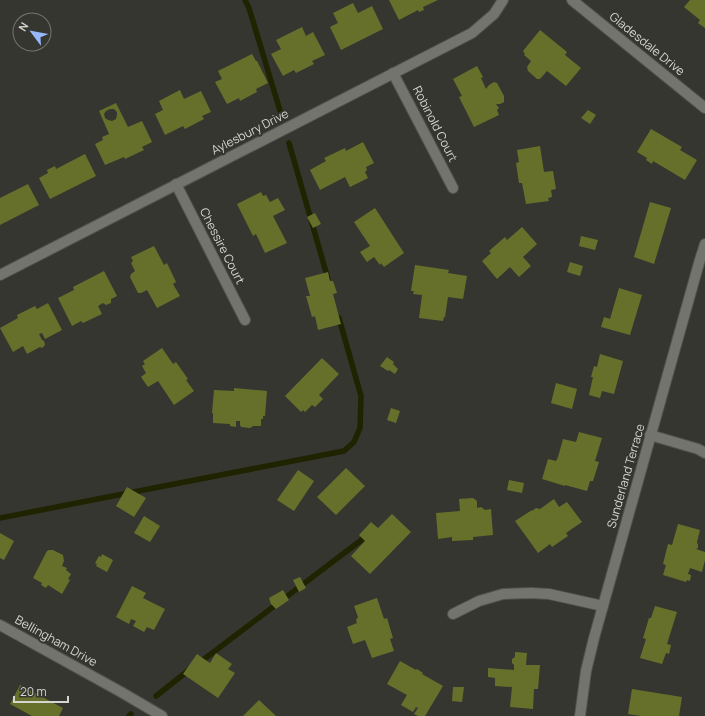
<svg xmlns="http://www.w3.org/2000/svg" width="705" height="716" font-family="Manrope,sans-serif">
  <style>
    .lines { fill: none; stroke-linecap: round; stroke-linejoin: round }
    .stream { stroke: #1f2300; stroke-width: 5.5 }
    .building { fill: #67702a; fill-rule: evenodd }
    .street-casing { stroke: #51524c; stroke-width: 12 }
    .street { stroke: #73746d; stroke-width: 10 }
    .labels { text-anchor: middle; stroke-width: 4; stroke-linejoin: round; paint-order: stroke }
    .street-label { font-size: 12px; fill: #d5d6d2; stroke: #353630 }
  </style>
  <rect width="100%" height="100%" fill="#353630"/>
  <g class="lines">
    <g class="stream">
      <path d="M245,0L249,8L281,114"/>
      <path d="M289,143L328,279"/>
      <path d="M0,518L344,451L354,442L360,428L361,396L339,318"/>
      <path d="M199,663L368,535"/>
      <path d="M156,696L189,670"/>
      <path d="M129,716L131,714"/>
    </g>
  </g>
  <g class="building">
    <path d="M389,0H438L423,7L424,10L419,12L418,10L399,20Z"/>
    <path d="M690,0H705V28L698,23L700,20L684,7Z"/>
    <path d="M353,3L358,13L372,6L383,29L341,50L330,27L338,23L333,13Z"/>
    <path d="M302,27L306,36L313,32L325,55L312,61L314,64L296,73L294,70L283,76L271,54L281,49L276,40Z"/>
    <path d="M540,30L567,52L565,55L581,68L566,86L547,71L540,79H537L528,71L527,67L531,61L524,55L525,54L523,51Z"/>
    <path d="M252,54L256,61H257L268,83L256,89L257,92L240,101L239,98L227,104L215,82L222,79L218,71Z"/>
    <path d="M477,66L483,77L481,78L486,89L489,85L494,82L497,83L504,96V102L500,104H496L499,108L497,110L499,115L474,127L459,97L462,96L453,79Z"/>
    <path d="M180,90L184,99L201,91L211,112L202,116L204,119L185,129L183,126L165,135L155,114L163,110L159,101Z"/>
    <path d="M116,103L128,127L142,121L152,142L142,147L144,150L125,159L124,157L105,165L95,144L103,140L102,137L109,134L99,111ZM110,109H114L117,112V115L116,119L112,121L108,120L105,118L104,114L106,111Z"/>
    <path d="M588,110L596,115L590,124L581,118Z"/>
    <path d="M651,129L682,147L680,150L697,160L685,180L653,161L652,164L646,160L647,158L637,152Z"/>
    <path d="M363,142L374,163L366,167L367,170L365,172L368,178L350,187L345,177L320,190L310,170L326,161L324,158L345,148L346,151Z"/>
    <path d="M540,146L544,172L553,171L556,189L551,190L552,197L548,198L549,201L526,204L522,183H519L516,163L519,162L517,150Z"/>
    <path d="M85,154L96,176L50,199L39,178L48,173L47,170L55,166L56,169Z"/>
    <path d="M28,184L39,205L0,225V198Z"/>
    <path d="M261,192L263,196L266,195L270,202L278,198L285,210L273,216L287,243L265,253L256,234L253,236L237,204Z"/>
    <path d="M650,202L671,208L654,264L634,257Z"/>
    <path d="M375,208L404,253L384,267L381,263L380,265L374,257L367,262L360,252L370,246L354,222Z"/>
    <path d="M315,213L321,224L313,228L307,217Z"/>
    <path d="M522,227L537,244L523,257L531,266L519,277L510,267L497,279L482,261L491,253L489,251L505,237L507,240Z"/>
    <path d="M581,236L598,240L595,250L579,246Z"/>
    <path d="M154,246L164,265L167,263L176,282L173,284L180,296L157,308L147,290L141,293H138L130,277L131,274L135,271L131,263L133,261L131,257Z"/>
    <path d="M570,262L583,266L580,276L567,272Z"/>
    <path d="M415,265L449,270L448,273L467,276L463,299L448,297L445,317H444L443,321L419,318L422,295L413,294L414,291H411Z"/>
    <path d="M104,271L117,296L111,299V303L106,305L103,303L98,306L102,314L83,323L81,321L72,326L58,298L74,290L73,287Z"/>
    <path d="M328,272L330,281H333L337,293L333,294L341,324L318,330L315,316L312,317L306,296H310L305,278Z"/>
    <path d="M619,288L642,295L630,335L601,327L604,317L610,319Z"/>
    <path d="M48,303L62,330L45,339L42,333L39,334L42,340L44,341L45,345L42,348L40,347L27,354L23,346L13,352L0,328L18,318L17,315L35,306L37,309Z"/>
    <path d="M162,348L173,364L176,362L188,379L186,380L194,391L174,405L158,381L148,387L141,377L146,373L142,366L145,364L143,361Z"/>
    <path d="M600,354L623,361L614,394L602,391L600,398L589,395L593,377H591L594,366L597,367Z"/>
    <path d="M387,357L394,362L393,364L398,369L395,374L389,370L388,371L380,366Z"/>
    <path d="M322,358L339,374L319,395L323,399L315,407L312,405L305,412L303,410L301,412L285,396Z"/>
    <path d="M556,383L577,389L572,409L551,403Z"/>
    <path d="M234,388L267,391L265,416H263V419H261V426H253L250,428L241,427L240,425V421H236V427L230,426V424L213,423V413H212L214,390L234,391Z"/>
    <path d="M391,408L400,411L396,423L387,420Z"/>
    <path d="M579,432L602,438L595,461L599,462L593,481H590L587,491L565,485V486L542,479L548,459L556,461L558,457L563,439L576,442Z"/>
    <path d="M346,468L365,486L336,515L317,497Z"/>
    <path d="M298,470L314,481L294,511L277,500Z"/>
    <path d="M509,480L524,483L522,493L507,490Z"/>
    <path d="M127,487L146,498L134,517L116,506Z"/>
    <path d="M473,498L477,501V508L481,507L485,510L491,509L493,535L473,537V540L452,541V537L438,539L436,513L460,511L459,499Z"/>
    <path d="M554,499L559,507L567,502L582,522L566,533L568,536L552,547L550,544L538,553L515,521L532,510V511L536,508L540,509Z"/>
    <path d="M392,514L411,532L370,574L351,556L365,541L359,535L371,522L378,528Z"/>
    <path d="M144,516L160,526L150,542L134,533Z"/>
    <path d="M678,524L700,530L697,542L698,545V548L696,549L705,552V560L702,572L690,568L688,574L691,575L690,581L687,580L686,582L663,575L666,565L663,564L668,544L672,545Z"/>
    <path d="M0,533L14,541L4,560L0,558Z"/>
    <path d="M49,550H53L63,555L64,561L62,566L67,568L66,570L71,574L68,579L70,580L62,594L48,585L46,588L41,585L42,583L33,578L47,551Z"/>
    <path d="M102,554L113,560L107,572L96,566L97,564L95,563L99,556L101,557Z"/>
    <path d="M300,577L306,588L299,592L293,580Z"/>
    <path d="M132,586L146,593L143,598L165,609L154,630L147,627L144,632L133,626L136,621L131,619L129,624L116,617Z"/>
    <path d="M283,590L289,600L276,609L271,604L269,598Z"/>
    <path d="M377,598L384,619L387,618L393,638L390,639L394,651L372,658L365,640L353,644L347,627L357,623L356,620L358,617L354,606Z"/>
    <path d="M655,606L677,612L667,644L671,645L669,654L666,653L662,664L640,658L646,639L643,638L649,618H651Z"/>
    <path d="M515,652L527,653L526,665H540L538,689H534L533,709L510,707L512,687L495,686V678L488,677V668L514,670V665L512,663V659L515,657Z"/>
    <path d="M216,653L232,664L228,669L235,673L218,698L183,674L197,654L210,663Z"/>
    <path d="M400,661L416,670L417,669L423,673L422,674L443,686L425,716H418L414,714L418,708L416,707L413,712L401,705L407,695L387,684Z"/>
    <path d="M20,685L63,708L59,716H32L10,704Z"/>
    <path d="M453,687H464L462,702L452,701Z"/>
    <path d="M632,689L682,697L679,716H641L628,714Z"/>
    <path d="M259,700L276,716H243Z"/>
  </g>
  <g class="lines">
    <g class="street-casing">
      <g id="street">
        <path d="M572,0L705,108"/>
        <path d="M393,73L453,188"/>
        <path d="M176,184L245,320"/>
        <path d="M0,275L472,33L494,14L503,0"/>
        <path d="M650,435L698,449L705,453"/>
        <path d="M453,614L479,601L503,594L531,593L549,594L603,606"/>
        <path d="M0,625L121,692L162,716"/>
        <path d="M580,716L586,671L594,638L699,263L705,244"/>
      </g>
    </g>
    <use href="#street" class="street"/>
  </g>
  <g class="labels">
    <g class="street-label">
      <text transform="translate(647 44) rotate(39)" y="4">Gladesdale Drive</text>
      <text transform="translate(435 124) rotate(63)" y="4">Robinold Court</text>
      <text transform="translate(250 132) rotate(-27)" y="4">Aylesbury Drive</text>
      <text transform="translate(222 246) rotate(63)" y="4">Chessire Court</text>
      <text transform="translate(626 476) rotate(-74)" y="4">Sunderland Terrace</text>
      <text transform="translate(56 641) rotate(29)" y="4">Bellingham Drive</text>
    </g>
  </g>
  <g transform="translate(32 32) rotate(302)"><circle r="19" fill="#353630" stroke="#757671"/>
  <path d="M0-3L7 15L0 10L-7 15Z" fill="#97b6fd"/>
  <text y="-6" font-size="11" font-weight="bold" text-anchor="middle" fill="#d5d6d2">N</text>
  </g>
  <path d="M14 696v6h54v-6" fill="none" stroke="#d5d6d2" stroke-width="2"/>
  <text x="20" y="696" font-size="12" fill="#d5d6d2" stroke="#353630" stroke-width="3" paint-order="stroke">20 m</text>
</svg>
